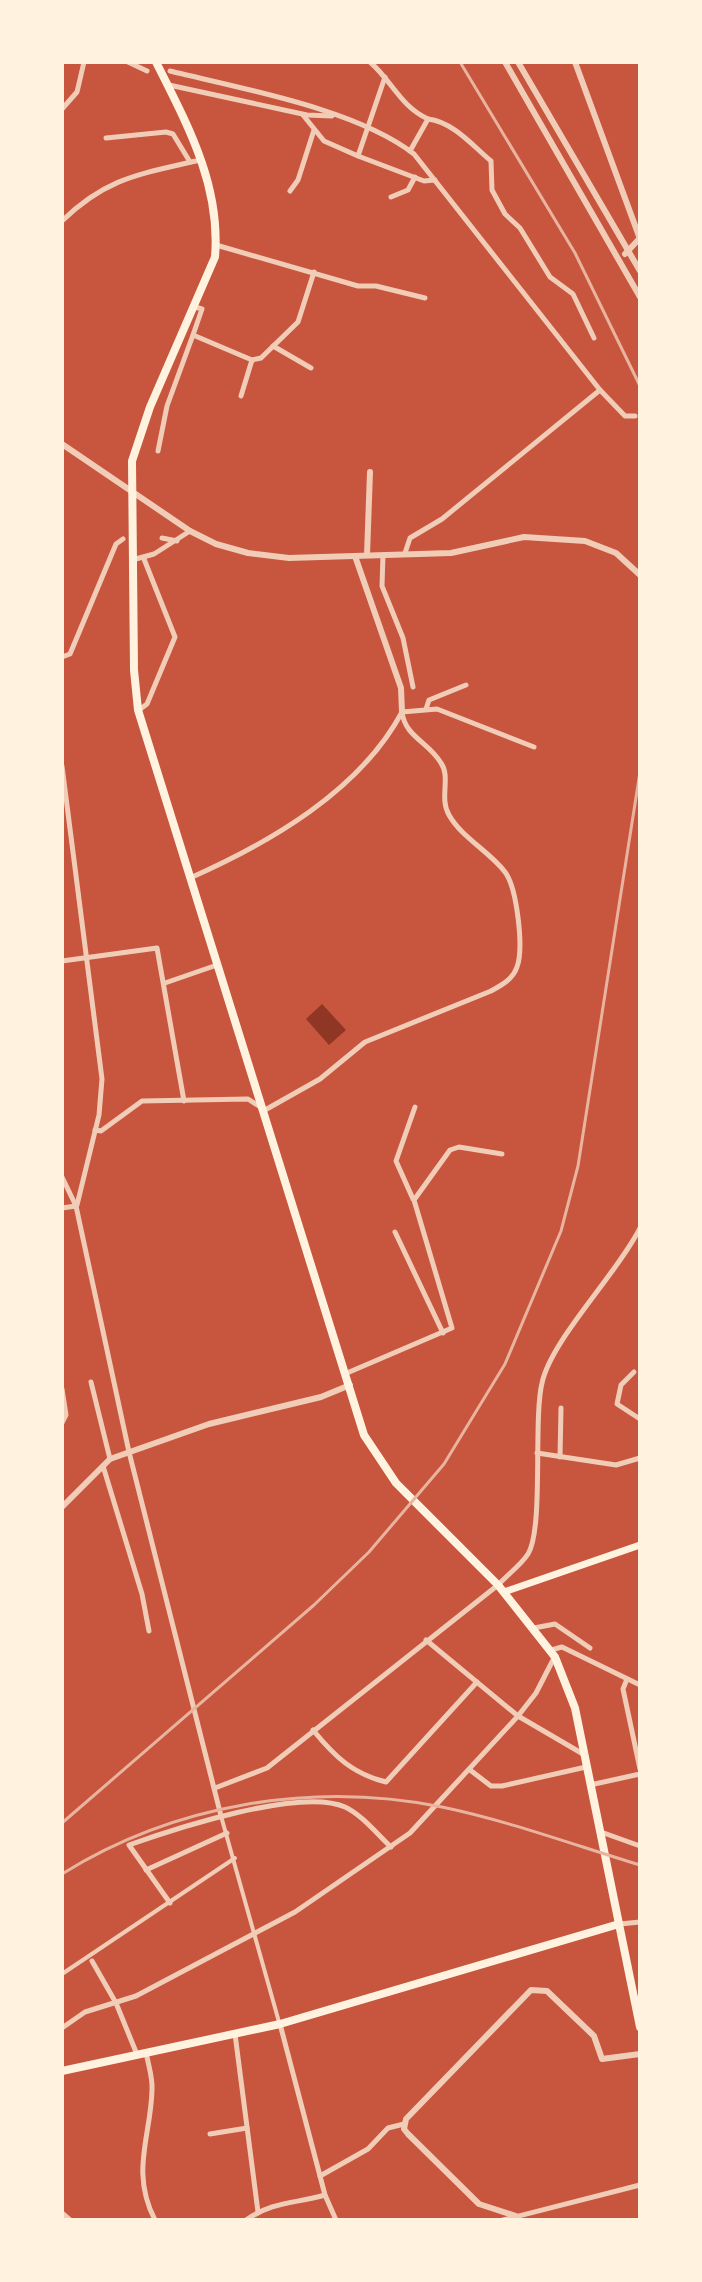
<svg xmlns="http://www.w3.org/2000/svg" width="702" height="2282" font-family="Montserrat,sans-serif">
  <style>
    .water { fill: #8f3625 }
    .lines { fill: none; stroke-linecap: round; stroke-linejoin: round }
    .pedestrian { stroke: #f1ccb7; stroke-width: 4 }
    .minor { stroke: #f1ccb7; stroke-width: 5 }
    .tertiary { stroke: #f1ccb7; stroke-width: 6 }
    .secondary { stroke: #fff3e0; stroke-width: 7 }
    .primary { stroke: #fff3e0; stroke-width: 8 }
    .trunk { stroke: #fff3e0; stroke-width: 8 }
    .rail { stroke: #e9b49f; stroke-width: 3 }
  </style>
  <rect width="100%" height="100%" fill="#c8553d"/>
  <path class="water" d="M322,1004L346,1030L329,1045L306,1019Z"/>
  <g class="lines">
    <g class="pedestrian">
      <path d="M221,1816L279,2022"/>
      <path d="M62,1974L235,1858"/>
    </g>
    <g class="minor">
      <path d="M128,62L147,71"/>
      <path d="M370,62C392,81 400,106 428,119L410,151"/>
      <path d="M170,71C243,89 356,109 414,154L600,390L625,416H635"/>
      <path d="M169,85L307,115L332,116"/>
      <path d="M62,109L77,92L84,62"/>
      <path d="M303,115L324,141L358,156L385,77"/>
      <path d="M428,119C453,122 472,145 491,161L492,190L505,214L520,228L550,277L573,294L594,338"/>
      <path d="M106,138L166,132L173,134L190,162"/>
      <path d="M358,156L424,181L435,180"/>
      <path d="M290,191L298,180L314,130"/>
      <path d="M391,197L408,190L415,177"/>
      <path d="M62,221C107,177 141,174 200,160"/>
      <path d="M216,245L358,286H376L425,298"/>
      <path d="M195,307L202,309L193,335L252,360"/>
      <path d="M273,346L311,368"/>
      <path d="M241,396L252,360L261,358L298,322L314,272"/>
      <path d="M158,451L167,406L193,335"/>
      <path d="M162,538L177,541"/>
      <path d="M405,553L410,538L442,519L600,390"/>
      <path d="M383,555L382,586L403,638L413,687"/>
      <path d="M132,560L154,554L190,531"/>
      <path d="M62,657L70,654L116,544L123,539"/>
      <path d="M426,709L429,700L466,685"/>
      <path d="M139,710L147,704L175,637L144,559"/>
      <path d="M402,712L437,709L534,747"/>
      <path d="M62,766L102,1079L99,1115L77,1205"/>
      <path d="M190,878C269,843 360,791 402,712"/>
      <path d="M62,961L157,948L184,1101"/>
      <path d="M165,983L217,965"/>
      <path d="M95,1130L101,1131L142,1101L248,1099L265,1110L320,1079L365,1042L491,991C502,985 513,979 517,967C524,948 517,888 505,872C489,851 462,838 449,815C439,798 451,777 441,763C429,742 405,737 402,712"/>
      <path d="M62,1177L76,1206L129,1452L221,1816"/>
      <path d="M413,1199L396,1161L415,1107"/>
      <path d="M62,1208L76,1206"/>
      <path d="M395,1232L443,1333"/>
      <path d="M634,1372L621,1385L617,1404L640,1419"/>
      <path d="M347,1373L452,1328L414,1200L450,1150L459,1147L502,1154"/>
      <path d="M91,1382L110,1459"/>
      <path d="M62,1389L66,1415L62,1423"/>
      <path d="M537,1453L616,1465L640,1458"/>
      <path d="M560,1457L561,1408"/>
      <path d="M103,1466L142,1594L149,1631"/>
      <path d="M534,1628L555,1624L590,1648"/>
      <path d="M426,1640L518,1716L583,1754"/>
      <path d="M551,1650L562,1647L640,1685"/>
      <path d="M627,1679L623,1689L640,1769"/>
      <path d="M313,1730C335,1757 353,1774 386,1782L477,1682"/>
      <path d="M470,1770L491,1786H502L586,1767"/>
      <path d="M590,1785L640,1774"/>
      <path d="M215,1788L267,1768L498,1585C507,1575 521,1565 528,1554C544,1528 533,1420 542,1383C551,1340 617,1274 640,1228"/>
      <path d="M601,1832L640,1846"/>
      <path d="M146,1870L227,1833"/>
      <path d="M170,1903L129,1845C174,1829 301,1787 345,1807C362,1815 377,1834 391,1847"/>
      <path d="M620,1924L640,1922"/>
      <path d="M92,1961L116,2003L136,2052"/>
      <path d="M280,2024L325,2195L336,2220"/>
      <path d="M62,2028L85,2012L136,1996L295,1912L410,1833L518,1716L536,1693L554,1658"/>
      <path d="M235,2034L258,2212"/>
      <path d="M146,2052C148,2064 153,2078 152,2090C151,2136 130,2172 155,2220"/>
      <path d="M210,2134L247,2128"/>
      <path d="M320,2176L368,2149L388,2128L404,2124"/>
      <path d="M62,2213L70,2220"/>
      <path d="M246,2220C274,2201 294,2204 325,2195"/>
      <path d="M503,2220L640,2185"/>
    </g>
    <g class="tertiary">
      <path d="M505,62L640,297"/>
      <path d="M518,62L640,271"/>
      <path d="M575,62L640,239"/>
      <path d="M625,254L640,238"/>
      <path d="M62,444L190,531L216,544L248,553L289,558L451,553L524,537L585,541L616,553L640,575"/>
      <path d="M367,555L370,472"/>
      <path d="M355,556L401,688L402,712"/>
      <path d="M62,1507L110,1459L209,1424L321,1397L350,1385"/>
      <path d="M516,2216L479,2204L408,2134L404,2129L406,2119L531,1990L547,1991L594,2036L602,2059L640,2054"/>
    </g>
    <path class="secondary" d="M504,1592L640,1545"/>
    <path class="primary" d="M62,2071L280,2024L619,1924"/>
    <path class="trunk" d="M156,62C187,124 221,185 215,257L150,407L132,461L134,670L138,710L364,1435L396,1483L498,1585L555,1657L575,1708L640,2027"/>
    <g class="rail">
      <path d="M460,62L575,253L640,386"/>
      <path d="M62,1823L314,1605L369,1552L444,1464L505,1364L561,1231L578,1166L640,772"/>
      <path d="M62,1874C174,1804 313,1781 442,1807C509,1821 574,1845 640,1865"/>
    </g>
  </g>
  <rect width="702" height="2282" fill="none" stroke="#fff3e0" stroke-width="128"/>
</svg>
